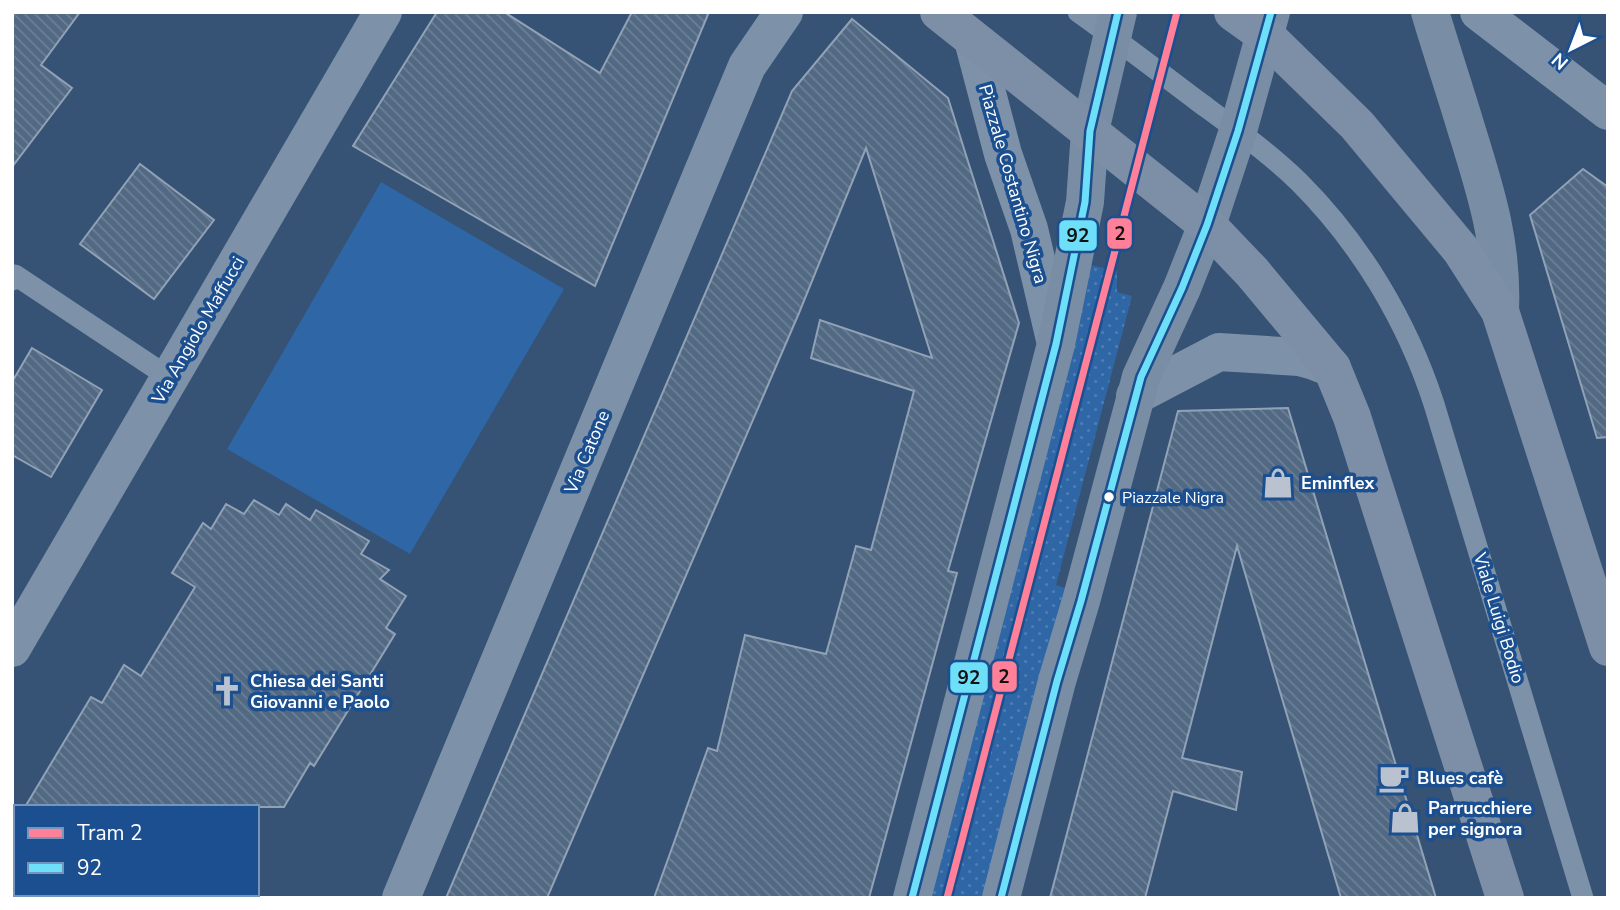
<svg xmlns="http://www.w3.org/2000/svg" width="1620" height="910" font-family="'Nunito Sans',sans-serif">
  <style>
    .grass { fill: url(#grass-dots) }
    .pitch { fill: #2f66a5 }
    .building { fill: url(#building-back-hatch); stroke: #92a2b6; stroke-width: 2 }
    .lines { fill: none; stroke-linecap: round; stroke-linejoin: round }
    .lane { stroke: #7d92a8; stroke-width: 21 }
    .street { stroke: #7d92a8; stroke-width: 38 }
    .secondary { stroke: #798da4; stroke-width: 38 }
    .primary { stroke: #7d8ea7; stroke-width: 38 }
    .bus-1-casing { stroke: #1b4f8f; stroke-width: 12 }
    .bus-1 { stroke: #6ddff8; stroke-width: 7 }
    .tram-1-casing { stroke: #1b4f8f; stroke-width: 12 }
    .tram-1 { stroke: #ff8098; stroke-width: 7 }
    .bus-dot { fill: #fff; stroke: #1b4f8f; stroke-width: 2.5 }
    .labels { text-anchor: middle; stroke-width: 7; stroke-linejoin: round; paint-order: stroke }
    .bus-label { font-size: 16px; fill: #fff; stroke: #1b4f8f; text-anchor: start }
    .street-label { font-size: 18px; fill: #fff; stroke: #1b4f8f }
    .poi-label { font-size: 18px; font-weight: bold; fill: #fff; stroke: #1b4f8f; text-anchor: start }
    .line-badge { stroke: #1b4f8f; stroke-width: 2.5 }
    .pale-badge-label { font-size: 19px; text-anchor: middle; font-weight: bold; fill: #111 }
  </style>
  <defs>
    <pattern id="grass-dots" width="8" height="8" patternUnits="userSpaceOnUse" patternTransform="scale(1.75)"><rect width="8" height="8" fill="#2f66a5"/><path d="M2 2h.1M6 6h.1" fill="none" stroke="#4e7db2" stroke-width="1.8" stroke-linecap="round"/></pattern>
    <pattern id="building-back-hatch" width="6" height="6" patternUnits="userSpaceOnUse" patternTransform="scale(1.75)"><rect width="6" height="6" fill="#526984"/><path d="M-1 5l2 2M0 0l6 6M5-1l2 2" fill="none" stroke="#6c8096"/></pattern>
  </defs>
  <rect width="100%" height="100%" fill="#365274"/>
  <path class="grass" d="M1091,265L1117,271V292L1132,296L1056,585L1068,589L983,898H931Z"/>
  <path class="pitch" d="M381,182L564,289L410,554L227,449Z"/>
  <g class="building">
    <path d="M12,12H80L41,65L72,88L12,167Z"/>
    <path d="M437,12H504L600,73L632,12H709L595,286L353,146Z"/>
    <path d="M852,19L948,98L1019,323L948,571L957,573L869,898H654L708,748L717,751L745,635L826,654L856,546L871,550L914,391L811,358L820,320L932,358L866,148L799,313L547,898H446L792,91Z"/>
    <path d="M140,164L214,220L154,299L80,244Z"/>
    <path d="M1583,169L1608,187V437L1597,438L1530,215Z"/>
    <path d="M32,348L102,390L51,477L12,455V382Z"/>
    <path d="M1288,408L1436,898H1341L1237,546L1182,758L1242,772L1236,810L1173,791L1145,898H1050L1178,411Z"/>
    <path d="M254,500L279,515L286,504L310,520L316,510L369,541L361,554L389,570L380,579L406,596L386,628L395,634L314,766L310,763L284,807H25L91,697L102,703L124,665L141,676L195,587L172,573L203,523L211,529L226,504L244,514Z"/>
  </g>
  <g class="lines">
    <g class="lane">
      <path d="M1078,12C1119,41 1159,72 1199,102C1233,127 1268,152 1299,182C1361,244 1407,321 1434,404L1583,898"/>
      <path d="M12,280L15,275L170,378"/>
    </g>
    <g class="street">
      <path d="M1479,12L1608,111"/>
      <path d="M973,40L1003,154L1029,229L1056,344"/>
      <path d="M1135,396L1219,352L1299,357L1314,361L1332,368"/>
      <path d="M12,648L383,12"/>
      <path d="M401,898L747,66L784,12"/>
    </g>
    <g class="secondary">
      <path d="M1430,12C1442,52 1455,91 1467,131C1486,192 1503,245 1500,311"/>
      <path d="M912,898L1056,344L1085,202L1090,131L1118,12"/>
      <path d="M1001,898L1057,681L1081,601L1141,377L1182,288L1207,225L1238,131L1271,12"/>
    </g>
    <g class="primary">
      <path d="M939,12L1207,225L1252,272L1332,368L1352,417L1505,898"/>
      <path d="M1233,12L1265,35L1357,125L1461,250L1500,311L1608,647"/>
    </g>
    <g class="bus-1-casing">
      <g id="bus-1">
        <path d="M912,898L1056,344L1085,202L1090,131L1118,12"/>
        <path d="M1001,898L1057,681L1081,601L1141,377L1182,288L1207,225L1238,131L1271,12"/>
      </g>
    </g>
    <use href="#bus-1" class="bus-1"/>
    <g class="tram-1-casing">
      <path id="tram-1" d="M947,898L1177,12"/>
    </g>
    <use href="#tram-1" class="tram-1"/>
  </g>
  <defs>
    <g id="shop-bare" transform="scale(2.415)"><path d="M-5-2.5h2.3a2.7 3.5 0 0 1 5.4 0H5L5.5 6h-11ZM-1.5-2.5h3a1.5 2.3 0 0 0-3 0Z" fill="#b9c2ce" stroke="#1b4f8f" stroke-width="2.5" paint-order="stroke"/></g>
    <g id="church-bare" transform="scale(2.415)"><path d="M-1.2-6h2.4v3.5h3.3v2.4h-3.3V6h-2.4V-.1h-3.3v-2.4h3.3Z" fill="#b9c2ce" stroke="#1b4f8f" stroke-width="2.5" paint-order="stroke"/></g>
    <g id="cafe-bare" transform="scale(2.415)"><path d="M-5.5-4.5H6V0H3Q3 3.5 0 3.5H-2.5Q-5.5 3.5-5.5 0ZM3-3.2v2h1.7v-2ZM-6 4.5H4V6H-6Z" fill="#b9c2ce" stroke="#1b4f8f" stroke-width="2.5" paint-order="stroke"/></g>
  </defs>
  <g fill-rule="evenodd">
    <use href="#shop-bare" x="1278" y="483"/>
    <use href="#church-bare" x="227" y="691"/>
    <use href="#cafe-bare" x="1394" y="778"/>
    <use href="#shop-bare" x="1405" y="818"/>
  </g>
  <circle class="bus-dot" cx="1109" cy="497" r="6"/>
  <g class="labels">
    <g class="bus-label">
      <text x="1122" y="503">Piazzale Nigra</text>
    </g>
    <g class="street-label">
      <text transform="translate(1013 184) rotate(74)" y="6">Piazzale Costantino Nigra</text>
      <text transform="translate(198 330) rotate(-60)" y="6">Via Angiolo Maffucci</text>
      <text transform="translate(587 452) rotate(-67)" y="6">Via Catone</text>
      <text transform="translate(1499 618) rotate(73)" y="6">Viale Luigi Bodio</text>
    </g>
    <g class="poi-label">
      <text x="1301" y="489">Eminflex</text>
      <text x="250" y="687">Chiesa dei Santi<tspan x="250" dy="21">Giovanni e Paolo</tspan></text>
      <text x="1417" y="784">Blues cafè</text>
      <text x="1428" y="814">Parrucchiere<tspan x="1428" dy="21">per signora</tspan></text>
    </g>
  </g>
  <g class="line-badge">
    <rect x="1106" y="217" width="27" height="33" rx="7" fill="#ff8098"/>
    <rect x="1058" y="219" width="40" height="33" rx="7" fill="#6ddff8"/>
    <rect x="991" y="660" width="27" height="33" rx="7" fill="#ff8098"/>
    <rect x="949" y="661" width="40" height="33" rx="7" fill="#6ddff8"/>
  </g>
  <g class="pale-badge-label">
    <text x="1120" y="240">2</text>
    <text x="1078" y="242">92</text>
    <text x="1004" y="683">2</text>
    <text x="969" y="684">92</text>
  </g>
  <rect width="1620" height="910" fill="none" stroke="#ffffff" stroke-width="28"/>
  <rect x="14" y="805" width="245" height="91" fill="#1b4f8f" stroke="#7695bc" stroke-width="2"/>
  <rect x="28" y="828" width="35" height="10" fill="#ff8098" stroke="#7695bc" stroke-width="2"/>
  <text x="77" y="840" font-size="21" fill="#ffffff">Tram 2</text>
  <rect x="28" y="863" width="35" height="10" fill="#6ddff8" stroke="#7695bc" stroke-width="2"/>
  <text x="77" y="875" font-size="21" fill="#ffffff">92</text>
  <g transform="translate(1571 49) rotate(222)" stroke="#1b4f8f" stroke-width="5" paint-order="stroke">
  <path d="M0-5L12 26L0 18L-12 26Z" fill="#ffffff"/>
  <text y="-10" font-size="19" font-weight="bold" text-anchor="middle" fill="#ffffff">N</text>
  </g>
</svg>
